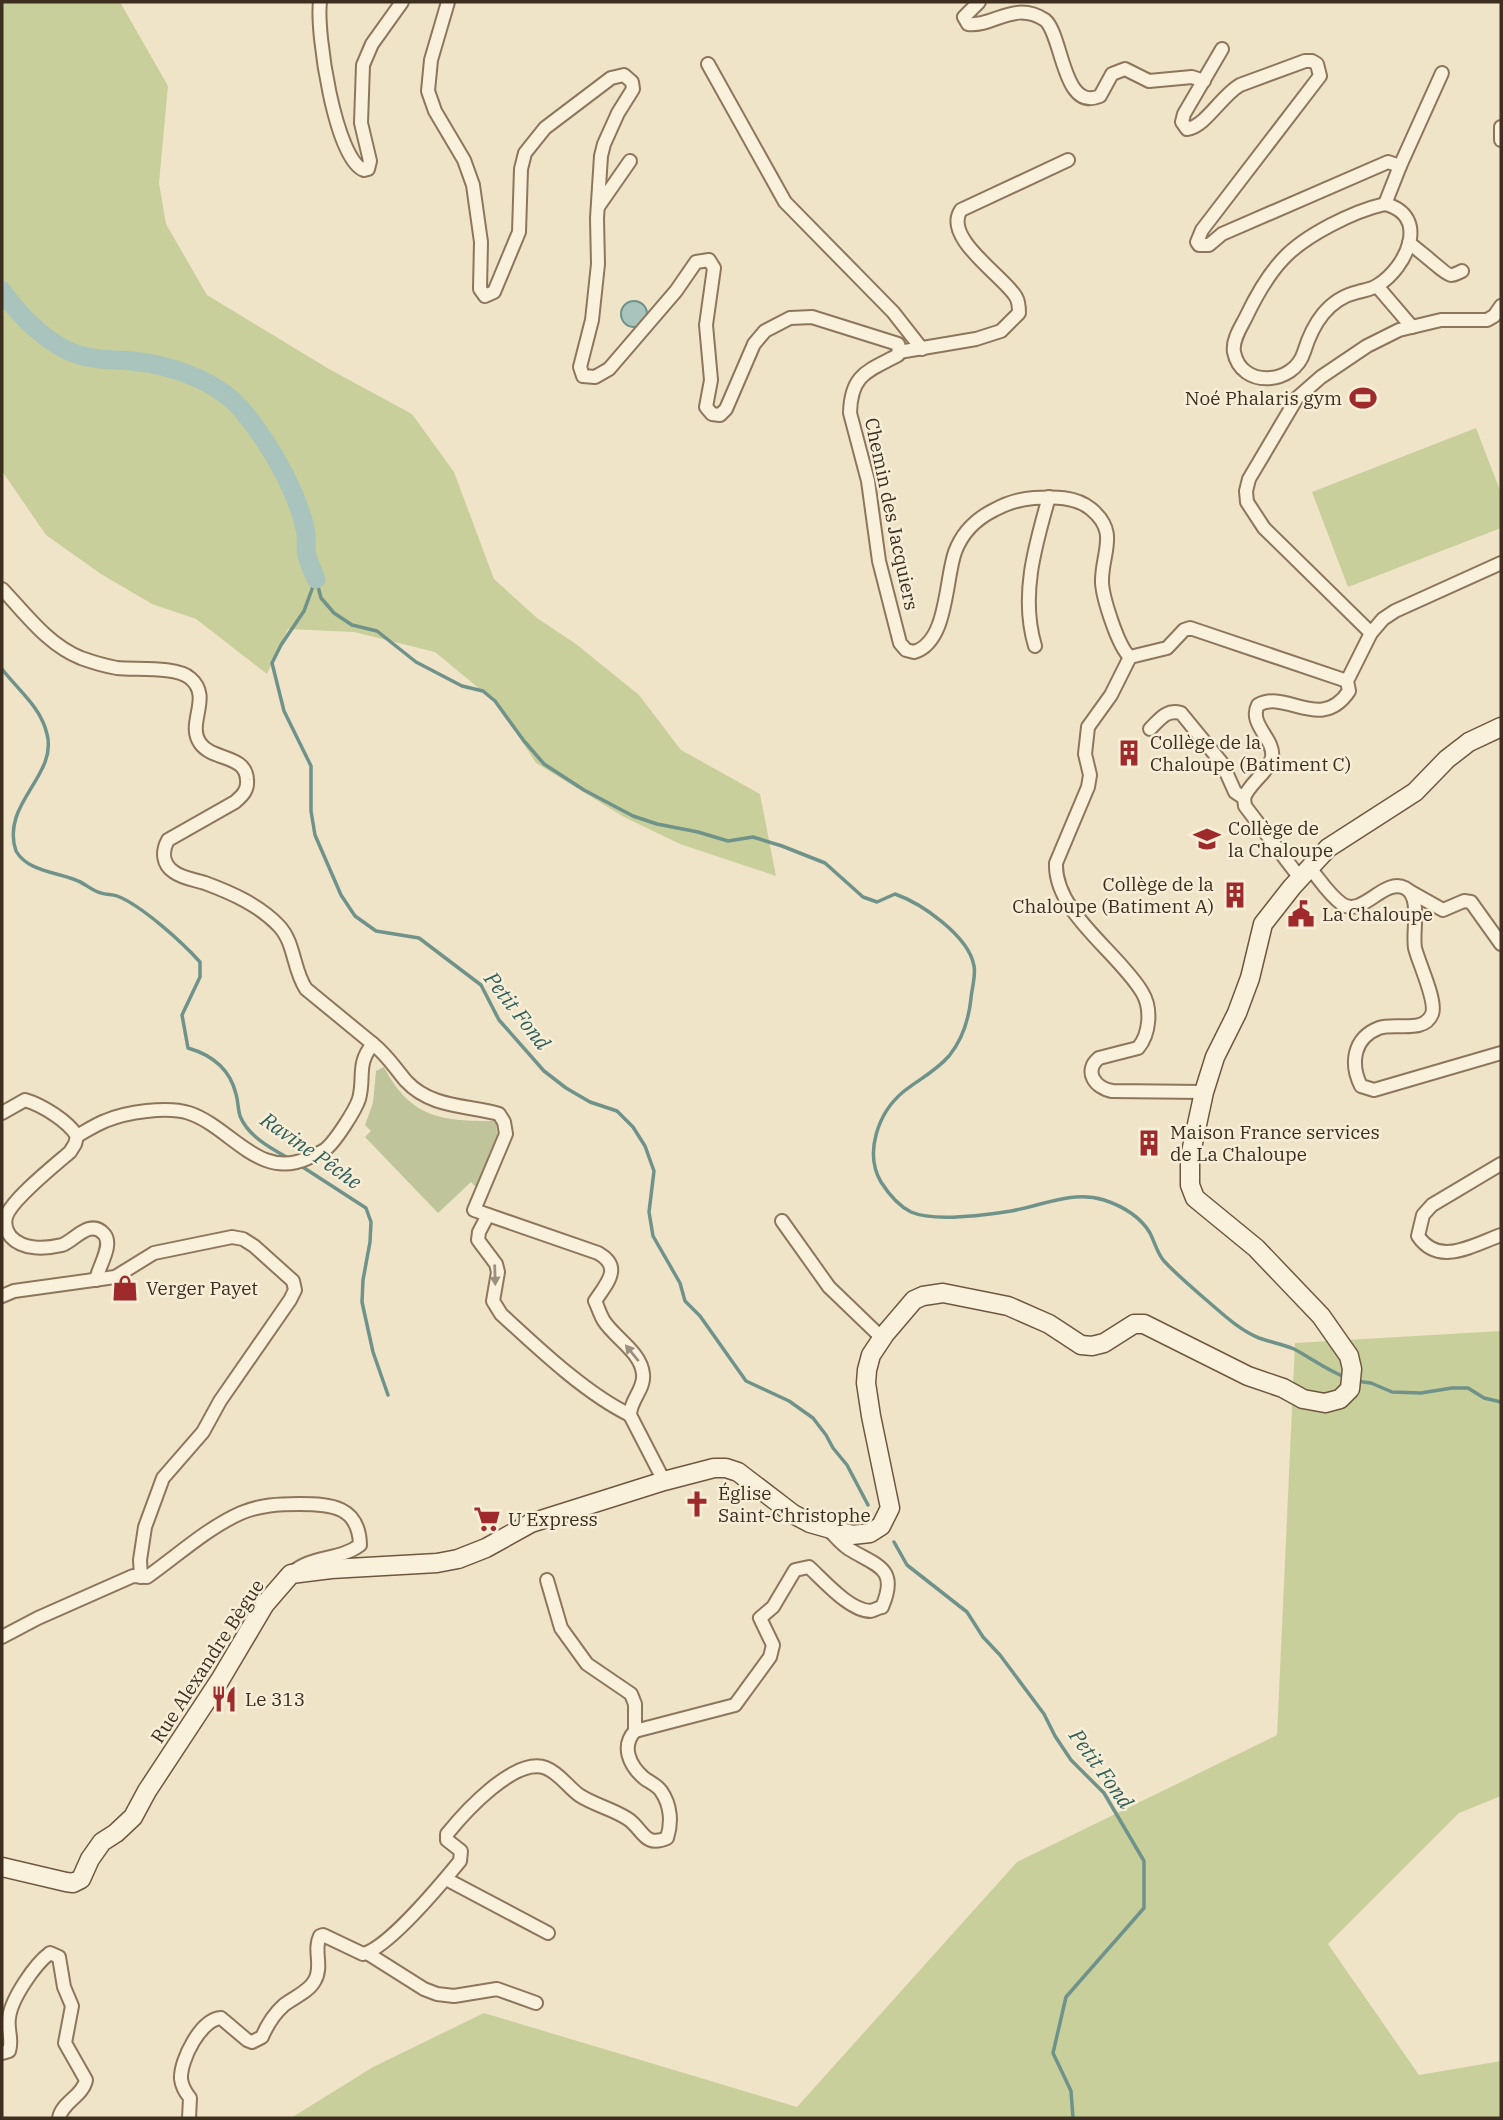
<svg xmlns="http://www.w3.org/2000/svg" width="1503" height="2120" font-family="'IBM Plex Serif',serif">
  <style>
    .green { fill: #c9cf9b }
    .cemetery { fill: #bfc49a }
    .water { fill: #a9c4bc; stroke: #6f938a; stroke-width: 2 }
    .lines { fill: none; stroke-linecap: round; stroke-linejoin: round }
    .stream { stroke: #6f938a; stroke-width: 3.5 }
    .river { stroke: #a9c4bc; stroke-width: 19 }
    .street-casing { stroke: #8d765c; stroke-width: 16 }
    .secondary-casing { stroke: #6f573f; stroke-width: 21 }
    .street { stroke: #faf1dc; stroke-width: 12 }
    .secondary { stroke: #faf1dc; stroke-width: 18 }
    .oneway { fill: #9c907e }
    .labels { text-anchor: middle; stroke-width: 5; stroke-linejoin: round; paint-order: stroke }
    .poi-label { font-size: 19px; fill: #3d2e20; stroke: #f7eed8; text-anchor: start }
    .street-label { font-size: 19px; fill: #3d2e20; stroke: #f7eed8 }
    .water-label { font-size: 21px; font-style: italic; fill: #2f5d5a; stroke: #f7eed8 }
  </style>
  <rect width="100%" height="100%" fill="#f0e4c8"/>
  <g class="green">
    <path d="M2,2H120L168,86L159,183L166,224L207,295L329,369L412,414L454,472L494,579L537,618L576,644L639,695L681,750L760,794L776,876L680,844L624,817L536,763L498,704L435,652L354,632L288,629L267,674L196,619L152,604L101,574L46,535L2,471Z"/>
    <path d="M1476,428L1501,493V528L1348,587L1312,492Z"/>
    <path d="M1501,1331V1796L1459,1813L1328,1944L1419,2075L1501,2061V2118H291L373,2067L484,2013L797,2107L1017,1862L1277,1735L1295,1343Z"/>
  </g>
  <path class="cemetery" d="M384,1067C411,1119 442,1121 496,1121L497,1135L489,1154L492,1156L477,1188L471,1182L438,1213L365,1137L371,1131L365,1125L373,1103L376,1071Z"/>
  <circle class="water" cx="634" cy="314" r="13"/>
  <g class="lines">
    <g class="stream">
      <path d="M316,579L321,598L334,613L352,625L377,631L416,662L462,686L483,691L495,701L524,741L544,764L584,790L633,816L657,824L698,832L728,841L753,837L782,846L825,863L863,897L877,902L895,894C921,903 969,936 974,966C976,975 972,988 971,998C969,1018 962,1040 949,1056C936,1071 918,1080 903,1092C878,1113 864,1153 881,1182C888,1193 899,1206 911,1212C934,1222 986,1215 1011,1211C1042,1206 1071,1190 1104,1200C1122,1206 1140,1216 1150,1233C1155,1243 1157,1253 1164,1261C1178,1276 1196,1291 1211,1304C1225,1316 1241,1331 1259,1338C1270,1342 1282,1344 1294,1349C1311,1358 1326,1370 1345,1377"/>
      <path d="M315,581L304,611L281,645L272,663L284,711L311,766V811L315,835L341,895L355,916L376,931L419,938L481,985L499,1020L544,1071L566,1088L590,1102L617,1111L633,1127L645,1146L654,1171L649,1212L653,1236L680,1283L685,1301L700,1316L746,1381L789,1401L813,1418L826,1435L833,1448L847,1465L868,1505"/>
      <path d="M2,669C18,690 41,707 47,734C58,776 0,804 16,851C28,872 58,872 78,881C86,884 92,891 101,893C106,895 112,894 117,896C141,905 182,942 200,962V977L182,1015L188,1048C212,1055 230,1069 236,1094C238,1101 238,1109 240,1116C248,1136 270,1148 288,1158"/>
      <path d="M298,1164L366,1208L371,1222L370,1242L363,1280L362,1302L373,1352L388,1395"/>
      <path d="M1355,1381L1371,1383L1392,1392L1421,1393L1452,1388H1468L1484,1398L1501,1402"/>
      <path d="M894,1542L907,1565L967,1612L983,1637L1000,1655L1044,1714L1055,1736L1071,1760L1104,1793L1144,1861V1908L1066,1997L1053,2053L1071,2091L1073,2118"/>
    </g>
    <path class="river" d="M2,291C20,316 49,346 79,355C96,361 115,359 132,361C171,365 216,380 242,410C269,442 298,492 306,533C307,540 305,547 307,554C308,562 313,571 316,579"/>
    <g class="street-casing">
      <g id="street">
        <path d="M320,2C316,32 335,159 364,170L368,169L370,161L361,123L363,65L372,44L402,2"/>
        <path d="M448,2L431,60L428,91L435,111L464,160L473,185L481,242L480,289L485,296L494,292L519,232L521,169L525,153L545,128L611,78L624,75L632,82L633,89L618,113L604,144L601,156L597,218L598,264L592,320L580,367L583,376L595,377L609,369L676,291L696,262L709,260L714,268L706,325L711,380L706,407L712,414L720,415L726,409L754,344L765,331L790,318L812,317L898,344L899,347L898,355C868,371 851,374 850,413L868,481L879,561L900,643L906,650L914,652C948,642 945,580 955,552C962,533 976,519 994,510C1007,503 1019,499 1034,498C1054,497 1075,496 1091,509C1120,533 1101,553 1102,583C1103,598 1118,647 1130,657L1167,648L1184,630L1190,628L1347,681"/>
        <path d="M979,2L964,17L968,24C994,27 1014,0 1045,20C1063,35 1062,112 1100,96L1112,74L1125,69L1149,81L1192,77L1204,81"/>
        <path d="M1222,49L1184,114L1182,122L1187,129C1205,127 1222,95 1240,85L1305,61H1312L1317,64L1320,76L1202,230L1197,242L1199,245H1209L1222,234L1388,162L1400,166L1385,204"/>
        <path d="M708,64L785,202L893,312L922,349"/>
        <path d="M1501,127V140"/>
        <path d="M1400,166L1442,73"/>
        <path d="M1385,204C1431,216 1406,268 1378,285C1373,289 1365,290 1358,292C1345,295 1332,303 1323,314C1314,325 1308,339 1304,352C1294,385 1241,389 1234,352C1232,340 1241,327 1246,317C1256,296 1267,276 1283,259C1305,235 1354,211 1385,204Z"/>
        <path d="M598,207L630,161"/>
        <path d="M1409,243C1417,248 1446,275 1451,275C1454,275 1460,272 1462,271"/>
        <path d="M1377,286L1412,327"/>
        <path d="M899,352L976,339L1001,331L1019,313C1019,307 1019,302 1016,297C1005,277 942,238 961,210L1068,160"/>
        <path d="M2,589C26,614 48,645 81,658C92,662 106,666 117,668C136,670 176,666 190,678C213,697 186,723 200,743C212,761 246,754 247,780C248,790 243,795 235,802L168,840C162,851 162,864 174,872C182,878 195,880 205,883C232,893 259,905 279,926C295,943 293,970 306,989L373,1044"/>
        <path d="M1371,633L1264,528L1247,502L1246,491L1249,479L1297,398L1321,377L1367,346L1399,330L1441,320H1487L1494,316L1501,306"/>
        <path d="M1035,646C1020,596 1035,546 1049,497"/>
        <path d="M1130,657L1111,695L1088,727L1085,754L1090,775L1088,787L1056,863C1054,912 1118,952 1142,992C1152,1008 1150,1034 1138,1048L1099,1058C1083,1071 1095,1088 1112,1091L1204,1092"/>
        <path d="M1150,729C1160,719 1166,709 1181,713L1222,763L1235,792L1244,798L1245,806L1300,878"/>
        <path d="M1244,798C1249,783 1269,772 1272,757C1275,739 1248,724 1258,705C1286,689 1321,733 1349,691L1347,681L1371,633L1383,619L1395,611L1501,563"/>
        <path d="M1310,868C1320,880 1329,895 1342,904C1362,918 1384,877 1405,888C1422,896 1412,931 1415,948C1419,964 1437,1001 1432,1014C1424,1034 1395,1022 1379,1028C1353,1038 1350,1064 1361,1086L1374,1090L1501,1053"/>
        <path d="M1411,892L1443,910L1464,901L1471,902L1501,944"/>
        <path d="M2,1113L25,1100C42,1105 68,1121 77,1136L75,1144L70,1152C55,1165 11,1200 6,1217C4,1225 6,1231 11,1237C23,1250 45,1249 62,1245C74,1241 90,1218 104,1234C114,1245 98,1267 96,1280"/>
        <path d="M77,1136C86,1131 95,1125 105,1121C126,1112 167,1106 189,1113C231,1127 259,1181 308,1158C314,1155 322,1153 327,1148C336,1140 355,1111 359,1099C365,1077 356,1064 373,1044C387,1055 395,1068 406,1081C431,1108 467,1105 499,1114L504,1122L506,1134L474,1210L598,1253C623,1267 607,1283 595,1301C598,1307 600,1315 604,1321C615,1338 641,1352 643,1374C645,1389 630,1400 630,1415L664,1481"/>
        <path d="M1501,1164L1432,1205L1423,1215L1418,1236C1439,1267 1473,1245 1501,1235"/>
        <path d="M488,1215L479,1232L478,1240L496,1264L498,1272L493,1301L501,1314C538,1348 585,1393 630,1415"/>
        <path d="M782,1221L829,1287L882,1338"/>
        <path d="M2,1296L14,1291L115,1277L154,1253L232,1237L243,1239L254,1246L293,1281L295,1290L290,1300L220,1401L203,1432L163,1478L145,1527L140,1560L141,1577"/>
        <path d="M547,1580L561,1628L587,1664L631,1694L635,1704V1731"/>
        <path d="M2,1637L38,1618L133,1576L147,1577C177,1556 207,1528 241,1513C260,1505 279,1504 299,1504C331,1504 359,1506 360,1545C339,1561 310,1555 291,1574"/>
        <path d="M635,1731L735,1705L770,1657L773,1645L760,1618L773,1607L795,1570L809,1567C824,1581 850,1611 871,1611C872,1611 880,1607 882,1607C899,1568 877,1566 849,1549C841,1544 835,1536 828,1529"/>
        <path d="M446,1879L548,1933"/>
        <path d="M367,1953L424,1989L437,1994L454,1996L497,1989L536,2003"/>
        <path d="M2,2053L9,2051C13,2039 7,2030 9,2018C11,1999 35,1964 50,1953L59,1957L64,1987L72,2006L65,2043L86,2080C83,2096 62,2102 59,2118"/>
        <path d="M189,2118L190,2098C185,2092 182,2087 181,2079C180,2060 201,2019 221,2018L247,2040L252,2042L262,2037C267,2025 275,2013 284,2005C294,1997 309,1992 315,1980C323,1966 313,1950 320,1936L323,1935L363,1954C388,1948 442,1883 460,1861L461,1851L447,1840V1834C464,1813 515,1756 546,1768C559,1773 568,1787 579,1795C594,1805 613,1809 628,1819C643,1829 644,1848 667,1838C672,1823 671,1805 661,1791C657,1785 649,1782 644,1778C629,1765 621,1746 635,1731"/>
      </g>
    </g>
    <g class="secondary-casing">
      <path id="secondary" d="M2,1867L66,1882L73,1883L81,1879L90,1859L102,1842L116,1833L133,1817L147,1791L220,1680L265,1604L291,1574L331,1569L437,1563L458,1559L486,1548L531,1523L664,1481L714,1468H726L738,1472L793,1514L810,1523L852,1535L870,1533L881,1526L890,1508L871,1416L866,1383L867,1370L871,1355L885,1334L914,1300L923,1296L943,1293L1008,1306L1049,1324L1081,1345L1092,1346L1104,1343L1134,1324H1144L1248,1376L1283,1388L1303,1399L1325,1403L1340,1399L1350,1389L1352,1369L1349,1356L1321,1316L1256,1248L1195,1198L1190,1185V1157L1204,1092L1215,1057L1237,1013L1250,978L1263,924L1292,887L1328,848L1415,792L1447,759L1469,742L1501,727"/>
    </g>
    <use href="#street" class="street"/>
    <use href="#secondary" class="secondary"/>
  </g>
  <defs><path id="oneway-solid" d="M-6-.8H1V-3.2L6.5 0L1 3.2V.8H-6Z" transform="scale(1.75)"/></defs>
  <g class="oneway">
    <use href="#oneway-solid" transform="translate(495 1275) rotate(88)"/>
    <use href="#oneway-solid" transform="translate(632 1353) rotate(-129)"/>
  </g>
  <defs>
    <g id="stadium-bare" transform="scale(2.1)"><path d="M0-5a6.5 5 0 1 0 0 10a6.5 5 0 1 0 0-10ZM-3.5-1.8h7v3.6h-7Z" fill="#9e2a2b" stroke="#f7eed8" stroke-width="2.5" paint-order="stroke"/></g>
    <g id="building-bare" transform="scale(2.1)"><path d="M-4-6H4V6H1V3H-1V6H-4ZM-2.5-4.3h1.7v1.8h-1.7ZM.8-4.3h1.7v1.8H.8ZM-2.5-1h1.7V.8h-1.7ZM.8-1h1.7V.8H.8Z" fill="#9e2a2b" stroke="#f7eed8" stroke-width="2.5" paint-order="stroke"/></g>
    <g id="school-bare" transform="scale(2.1)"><path d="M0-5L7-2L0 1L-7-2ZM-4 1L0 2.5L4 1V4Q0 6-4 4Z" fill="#9e2a2b" stroke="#f7eed8" stroke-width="2.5" paint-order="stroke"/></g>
    <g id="civic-bare" transform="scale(2.1)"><path d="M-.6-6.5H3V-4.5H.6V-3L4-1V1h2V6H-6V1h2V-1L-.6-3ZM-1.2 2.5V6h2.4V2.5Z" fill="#9e2a2b" stroke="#f7eed8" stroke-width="2.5" paint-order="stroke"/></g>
    <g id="shop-bare" transform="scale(2.1)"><path d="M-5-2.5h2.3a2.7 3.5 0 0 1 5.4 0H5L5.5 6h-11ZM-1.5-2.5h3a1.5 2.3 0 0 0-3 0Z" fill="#9e2a2b" stroke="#f7eed8" stroke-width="2.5" paint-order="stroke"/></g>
    <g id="church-bare" transform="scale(2.1)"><path d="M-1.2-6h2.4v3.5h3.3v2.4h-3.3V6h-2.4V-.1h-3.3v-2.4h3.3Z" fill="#9e2a2b" stroke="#f7eed8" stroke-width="2.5" paint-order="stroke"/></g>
    <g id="supermarket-bare" transform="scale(2.1)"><path d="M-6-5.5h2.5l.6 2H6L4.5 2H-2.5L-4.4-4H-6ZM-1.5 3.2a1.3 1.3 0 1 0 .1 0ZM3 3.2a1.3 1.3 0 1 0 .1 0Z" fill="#9e2a2b" stroke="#f7eed8" stroke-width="2.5" paint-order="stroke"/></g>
    <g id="restaurant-bare" transform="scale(2.1)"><path d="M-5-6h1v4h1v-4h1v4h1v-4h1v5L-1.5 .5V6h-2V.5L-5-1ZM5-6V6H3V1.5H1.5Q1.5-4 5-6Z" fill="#9e2a2b" stroke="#f7eed8" stroke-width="2.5" paint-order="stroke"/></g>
  </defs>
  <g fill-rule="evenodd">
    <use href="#stadium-bare" x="1363" y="398"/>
    <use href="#building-bare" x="1129" y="753"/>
    <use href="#school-bare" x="1207" y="839"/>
    <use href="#building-bare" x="1235" y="895"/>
    <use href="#civic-bare" x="1301" y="914"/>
    <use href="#building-bare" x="1149" y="1143"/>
    <use href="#shop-bare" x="125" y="1288"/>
    <use href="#church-bare" x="697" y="1504"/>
    <use href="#supermarket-bare" x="487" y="1519"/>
    <use href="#restaurant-bare" x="224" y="1699"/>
  </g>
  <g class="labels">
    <g class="poi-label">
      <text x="1342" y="405" text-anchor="end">Noé Phalaris gym</text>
      <text x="1150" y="749">Collège de la<tspan x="1150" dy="22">Chaloupe (Batiment C)</tspan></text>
      <text x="1228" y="835">Collège de<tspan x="1228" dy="22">la Chaloupe</tspan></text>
      <text x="1214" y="891" text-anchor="end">Collège de la<tspan x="1214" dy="22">Chaloupe (Batiment A)</tspan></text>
      <text x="1322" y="921">La Chaloupe</text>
      <text x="1170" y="1139">Maison France services<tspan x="1170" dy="22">de La Chaloupe</tspan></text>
      <text x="146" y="1295">Verger Payet</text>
      <text x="718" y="1500">Église<tspan x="718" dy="22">Saint-Christophe</tspan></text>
      <text x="508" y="1526">U Express</text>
      <text x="245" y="1706">Le 313</text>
    </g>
    <g class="street-label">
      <text transform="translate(892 514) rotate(78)" y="7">Chemin des Jacquiers</text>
      <text transform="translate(207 1661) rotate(-57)" y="7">Rue Alexandre Bègue</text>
    </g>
    <g class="water-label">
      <text transform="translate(517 1011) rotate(52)" y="7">Petit Fond</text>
      <text transform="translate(311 1151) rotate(35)" y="7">Ravine Pêche</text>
      <text transform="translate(1101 1769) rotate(54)" y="7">Petit Fond</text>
    </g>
  </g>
  <rect width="1503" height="2120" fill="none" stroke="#3d2e20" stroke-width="7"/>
</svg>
